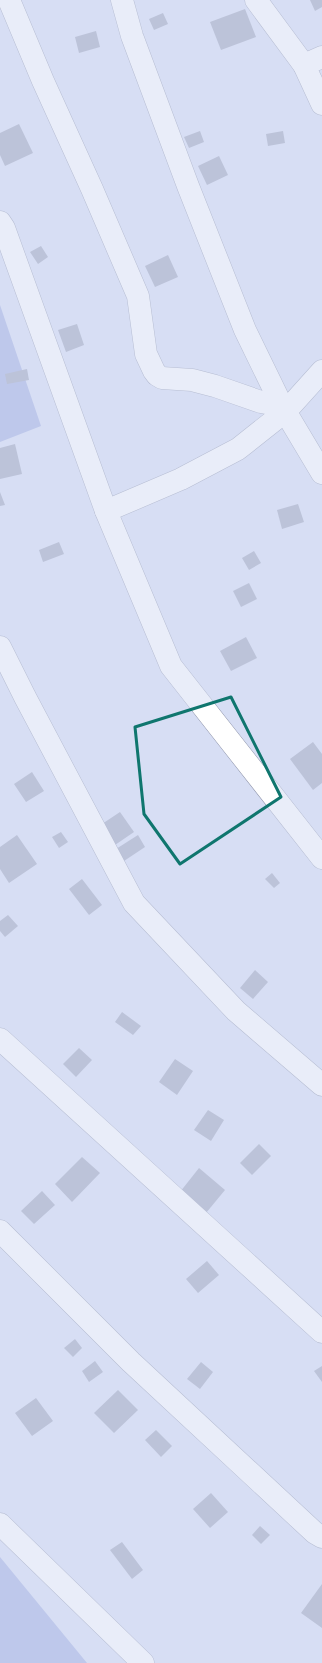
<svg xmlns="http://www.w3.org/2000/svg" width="322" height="1663" font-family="Arial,sans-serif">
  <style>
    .green { fill: #a0addf }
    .building { fill: #9ca2b8 }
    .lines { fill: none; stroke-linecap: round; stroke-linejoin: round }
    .minor-casing { stroke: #9197ac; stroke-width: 23 }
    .minor { stroke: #fff; stroke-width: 22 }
    .marked { fill: none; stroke: #0f766e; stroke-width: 3; stroke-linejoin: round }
  </style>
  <rect width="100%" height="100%" fill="#d7def4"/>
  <g class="green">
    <path d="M0,305L41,426L0,442Z"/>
    <path d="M0,1557L87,1663H0Z"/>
  </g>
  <g class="building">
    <path d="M310,0H322V7L315,11Z"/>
    <path d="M245,9L256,37L221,50L210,22Z"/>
    <path d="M163,13L168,24L154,30L149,19Z"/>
    <path d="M96,31L100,47L79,53L75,37Z"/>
    <path d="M19,124L33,153L5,166L0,155V133Z"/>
    <path d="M200,131L204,142L189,148L184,137Z"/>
    <path d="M283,131L285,143L268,146L266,134Z"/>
    <path d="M219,156L228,175L207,185L198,166Z"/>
    <path d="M41,246L48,257L38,264L30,252Z"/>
    <path d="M168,255L178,277L155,287L145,266Z"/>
    <path d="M77,324L84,345L66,352L58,330Z"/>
    <path d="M27,369L29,380L7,384L5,374Z"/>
    <path d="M15,444L22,474L0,479V448Z"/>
    <path d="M0,492L5,505L0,506Z"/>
    <path d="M298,504L304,522L282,529L277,510Z"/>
    <path d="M59,542L64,554L43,562L39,550Z"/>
    <path d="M254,551L261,563L249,570L242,558Z"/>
    <path d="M249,583L257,599L241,607L233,591Z"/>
    <path d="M246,637L257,658L231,671L220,651Z"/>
    <path d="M313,742L322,754V783L313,790L290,759Z"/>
    <path d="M32,772L44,791L26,802L14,784Z"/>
    <path d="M120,812L134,832L115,845L102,824Z"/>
    <path d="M61,832L68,842L59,848L52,837Z"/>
    <path d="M17,835L37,864L9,883L0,869V847Z"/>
    <path d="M138,835L145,847L124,861L116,849Z"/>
    <path d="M272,873L280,883L274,888L265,879Z"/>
    <path d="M82,879L102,905L89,915L69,889Z"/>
    <path d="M8,915L18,926L5,937L0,931V921Z"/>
    <path d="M255,970L268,982L253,999L240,988Z"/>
    <path d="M122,1012L141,1026L133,1035L115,1022Z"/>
    <path d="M79,1048L92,1060L76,1077L63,1064Z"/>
    <path d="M175,1059L193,1071L177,1095L159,1082Z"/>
    <path d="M208,1110L224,1120L211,1141L194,1130Z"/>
    <path d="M259,1144L271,1156L252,1175L240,1163Z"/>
    <path d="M82,1157L100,1173L72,1202L55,1184Z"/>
    <path d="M199,1168L225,1190L206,1213L180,1192Z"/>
    <path d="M42,1191L55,1205L34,1224L21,1211Z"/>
    <path d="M207,1261L219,1275L198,1293L186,1279Z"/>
    <path d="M75,1339L82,1348L73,1357L64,1348Z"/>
    <path d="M95,1361L103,1372L89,1382L82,1371Z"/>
    <path d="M201,1362L213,1372L200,1389L187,1379Z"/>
    <path d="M322,1366V1382L314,1371Z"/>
    <path d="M118,1390L138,1410L114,1433L94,1413Z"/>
    <path d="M36,1398L53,1421L32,1436L15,1413Z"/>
    <path d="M156,1430L172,1446L161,1457L145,1440Z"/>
    <path d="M211,1493L228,1512L210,1528L193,1509Z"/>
    <path d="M260,1526L270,1535L261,1544L252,1535Z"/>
    <path d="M122,1542L143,1570L132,1579L110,1550Z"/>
    <path d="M322,1584V1628L301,1613Z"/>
  </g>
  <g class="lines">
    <g class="minor-casing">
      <g id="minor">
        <path d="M9,0L43,81L92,189L138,296L146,354L154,371L157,375L162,378L192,380L215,386L261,402L282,406"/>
        <path d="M122,0L132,36L188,186L245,330L282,406L322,473"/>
        <path d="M256,0L304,65L322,104"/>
        <path d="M304,65L322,57"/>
        <path d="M0,222L4,228L106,511L171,666L322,858"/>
        <path d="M106,511L181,479L238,449L286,411L322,371"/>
        <path d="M0,647L25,697L134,903L236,1011L322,1085"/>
        <path d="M0,1039L322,1332"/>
        <path d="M0,1231L131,1362L315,1533L322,1537"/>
        <path d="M0,1524L143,1663"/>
      </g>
    </g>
    <use href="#minor" class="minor"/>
  </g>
  <path d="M0 0H322V1663H0ZM231,697L281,797L180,864L144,814L135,727Z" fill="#d7def4" fill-opacity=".55" fill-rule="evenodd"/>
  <path class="marked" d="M231,697L281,797L180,864L144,814L135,727Z"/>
</svg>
